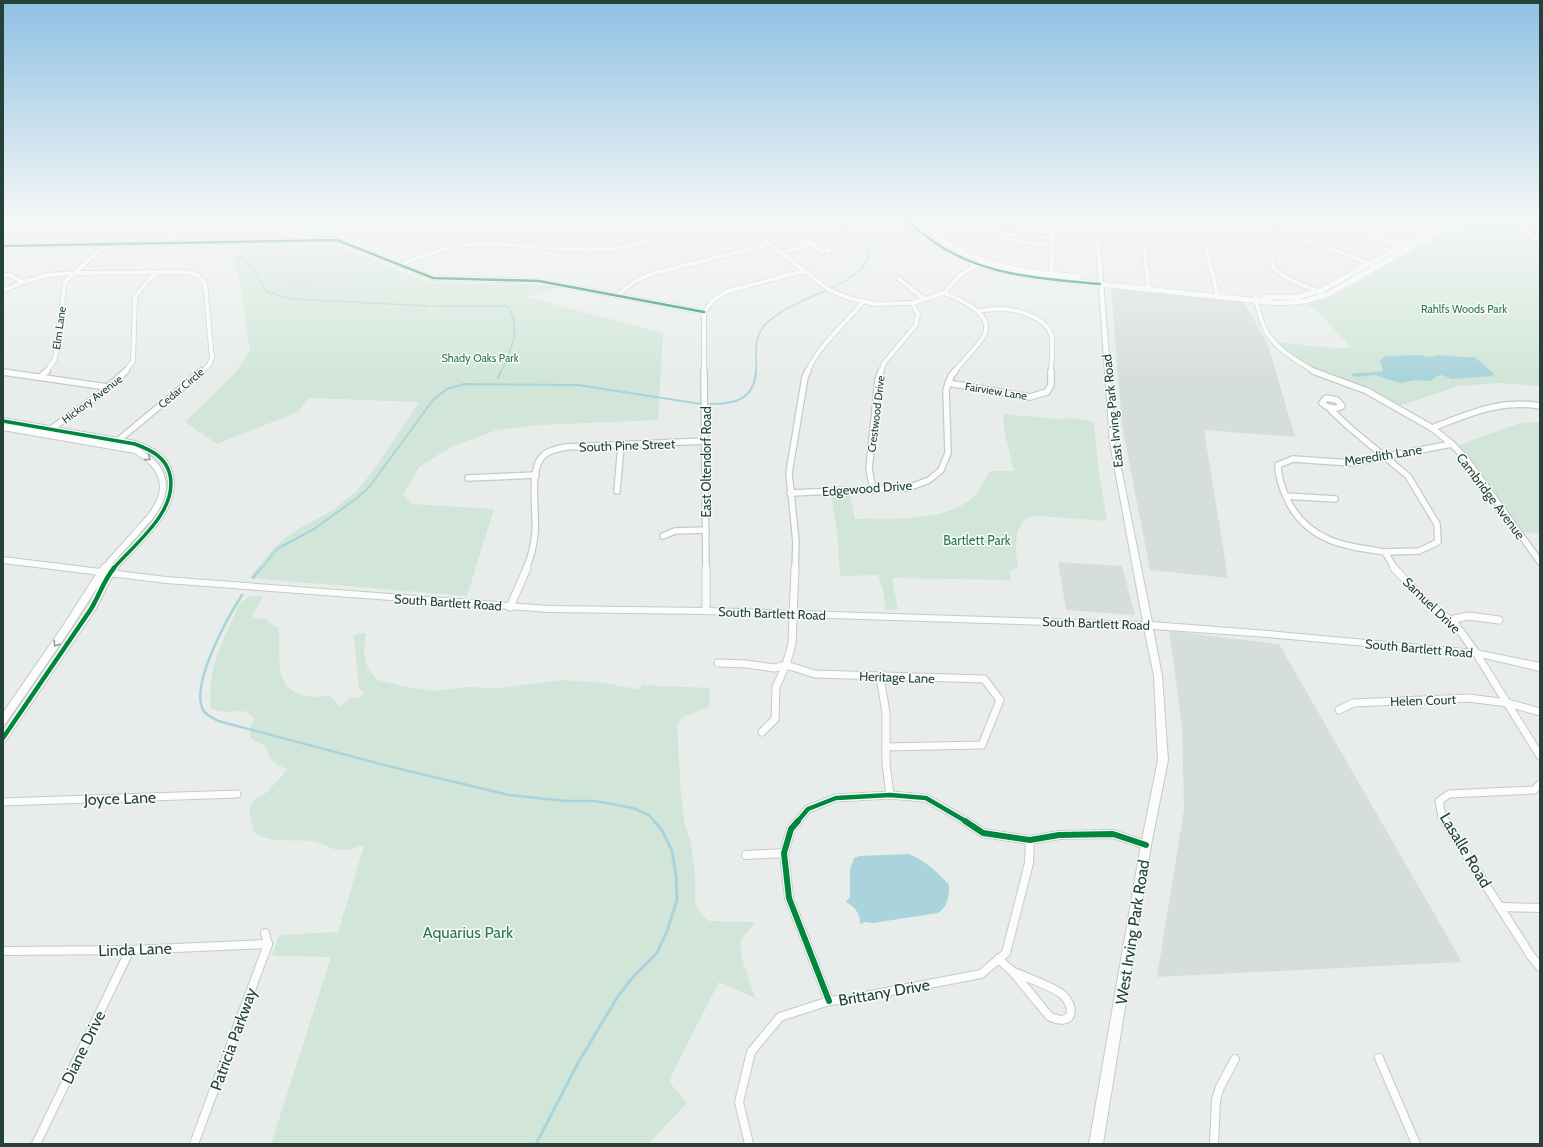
<svg xmlns="http://www.w3.org/2000/svg" width="1543" height="1147" font-family="Cabin,sans-serif">
  <style>
    .built { fill: #d6dedb }
    .green { fill: #d1e6d8 }
    .water { fill: #a9d4db }
    .lines { fill: none; stroke-linecap: round; stroke-linejoin: round }
    .stream-far3 { stroke: #a9d4db; stroke-width: 1.5 }
    .stream-far2 { stroke: #a9d4db; stroke-width: 2 }
    .stream-far1 { stroke: #a9d4db; stroke-width: 2.5 }
    .stream { stroke: #a9d4db; stroke-width: 3 }
    .minor-far3-casing { stroke: #c5cac8; stroke-width: 5.5 }
    .minor-far2-casing { stroke: #c5cac8; stroke-width: 8 }
    .minor-far1-casing { stroke: #c5cac8; stroke-width: 9 }
    .minor-casing { stroke: #c5cac8; stroke-width: 10 }
    .tertiary-far2-casing { stroke: #c5cac8; stroke-width: 6 }
    .tertiary-far1-casing { stroke: #c5cac8; stroke-width: 8 }
    .tertiary-casing { stroke: #c5cac8; stroke-width: 10 }
    .secondary-casing { stroke: #c3cbc8; stroke-width: 2 }
    .minor-far3 { stroke: #fcfcfc; stroke-width: 4 }
    .minor-far2 { stroke: #fcfcfc; stroke-width: 5.5 }
    .minor-far1 { stroke: #fcfcfc; stroke-width: 7 }
    .minor { stroke: #fcfcfc; stroke-width: 8 }
    .tertiary-far2 { stroke: #fcfcfc; stroke-width: 5 }
    .tertiary-far1 { stroke: #fcfcfc; stroke-width: 6 }
    .tertiary { stroke: #fcfcfc; stroke-width: 8 }
    .secondary { fill: #fcfcfc; fill-rule: evenodd }
    .cycleway-far3-casing { stroke: #f7fbf9; stroke-width: 4 }
    .cycleway-far2-casing { stroke: #f7fbf9; stroke-width: 5.5 }
    .cycleway-far1-casing { stroke: #f7fbf9; stroke-width: 7 }
    .cycleway-casing { stroke: #f7fbf9; stroke-width: 8 }
    .cycleway-far3 { stroke: #00873e; stroke-width: 2.5 }
    .cycleway-far2 { stroke: #00873e; stroke-width: 3.5 }
    .cycleway-far1 { stroke: #00873e; stroke-width: 4.5 }
    .cycleway { stroke: #00873e; stroke-width: 6 }
    .oneway { stroke: #909f9b }
    .labels { text-anchor: middle; stroke-width: 3; stroke-linejoin: round; paint-order: stroke }
    .far-park-label { font-size: 11px; fill: #2d7a4b; stroke: #f7fbf9 }
    .far-street-label { font-size: 11px; fill: #24423a; stroke: #f7fbf9 }
    .street-label { font-size: 13px; fill: #24423a; stroke: #f7fbf9 }
    .park-label { font-size: 13px; fill: #2d7a4b; stroke: #f7fbf9 }
    .near-street-label { font-size: 16px; fill: #24423a; stroke: #f7fbf9 }
    .near-park-label { font-size: 16px; fill: #2d7a4b; stroke: #f7fbf9 }
  </style>
  <rect width="100%" height="100%" fill="#e8edeb"/>
  <g class="built">
    <path d="M1501,221H1540V247Z"/>
    <path d="M332,244L377,262L325,288L306,287L298,289L275,283L266,268L255,259L241,254L246,246Z"/>
    <path d="M1111,288L1244,302L1268,345L1295,437L1204,430L1228,578L1150,570L1122,425Z"/>
    <path d="M1058,562L1122,566L1135,615L1066,610Z"/>
    <path d="M1169,631L1279,644L1462,962L1157,977L1184,809L1182,726Z"/>
  </g>
  <g class="green">
    <path d="M1501,221L1540,247V386L1499,383L1459,386L1399,406C1392,402 1385,398 1378,394C1343,379 1305,371 1278,342L1320,347L1352,348L1315,309L1307,304L1329,298L1450,230L1461,226Z"/>
    <path d="M246,249H274L267,258L251,256L245,252Z"/>
    <path d="M241,254L255,259L266,269L275,283L300,289L306,287L325,288L332,285L315,283L299,276L296,268L304,264L333,274H354L377,262L422,280L439,283L524,284L561,287L526,297L663,333L658,420L542,425L497,430L451,447L419,467L403,495L412,504L494,509L467,596L249,578L272,550L288,536L305,525L332,511L357,491L375,468L419,402L308,398L298,412L217,444L185,422L234,374L250,351L239,277L232,261L235,257Z"/>
    <path d="M1003,414L1057,419L1073,418L1094,422L1098,467L1107,521L1038,516C1035,516 1031,516 1029,517C1012,525 1016,553 1018,568L1010,571L1011,580L892,578L898,610H886L883,590L878,575L840,576L837,531L831,495H850L855,519C891,518 944,523 973,497C980,490 985,479 990,471H1014L1005,435Z"/>
    <path d="M1538,422H1540V534L1524,532L1459,445L1520,423Z"/>
    <path d="M251,596H263L253,615L254,618L265,619L278,628C281,644 277,662 282,677C287,693 302,696 317,697C321,697 325,695 329,696C334,698 337,703 340,707L350,697L360,698L364,693L359,689L354,636L359,633H366L364,652L368,669L378,680L402,686L432,691L465,687L498,688L562,680L605,683L641,690V685L710,688L709,707L683,717L677,724L681,795L685,825L691,842L695,876V901L700,913L709,921L755,922L741,940V955L755,998L719,982L672,1074L670,1083L687,1103L648,1144H271L331,957L272,956L279,935L338,932L364,846C357,846 351,850 343,850C331,851 323,842 311,841C290,839 272,844 254,832L249,812L253,801L267,792L288,769C275,766 268,759 266,746L250,738V728L254,718C240,703 230,718 211,708C206,672 223,641 237,609L241,602Z"/>
  </g>
  <g class="water">
    <path d="M1419,355L1429,357L1438,355L1463,357H1475L1494,374L1492,376L1452,379L1442,375L1435,377L1431,381L1416,380L1400,383L1375,375L1357,377L1352,376V374L1355,373L1376,372L1383,371L1380,361L1384,356Z"/>
    <path d="M909,854C924,860 939,873 949,885C949,895 948,907 938,913L873,923L865,922L860,924C861,914 854,906 846,902L850,897V869L854,858L859,856Z"/>
  </g>
  <g class="lines">
    <g class="stream-far3">
      <path d="M830,218L858,239L870,251C866,271 848,280 831,288"/>
      <path d="M239,256L251,266L267,292L293,299L429,306"/>
      <path d="M434,306H508C522,328 511,350 501,372"/>
      <path d="M756,372C757,359 754,343 760,332C768,314 807,299 825,291"/>
    </g>
    <g class="stream-far2">
      <path d="M498,378L501,371"/>
      <path d="M710,404C735,404 754,400 756,371"/>
      <path d="M261,569L277,549L314,529L357,498L370,486L433,400L447,389L464,384L578,385L701,404"/>
    </g>
    <g class="stream-far1">
      <path d="M253,578L261,568"/>
      <path d="M242,595C228,617 190,684 203,710C206,715 213,718 218,721L392,767L509,795L566,801H595L633,808L649,815L655,822"/>
    </g>
    <path class="stream" d="M536,1144L578,1063L618,996L633,977L657,953L667,931L677,900L676,876L672,851L662,830L654,821"/>
    <g class="minor-far3-casing">
      <g id="minor-far3">
        <path d="M19,218L33,227L36,236L23,246"/>
        <path d="M155,218L171,227L174,233L164,243"/>
        <path d="M621,218L711,224L744,230L763,239L829,290L849,298L875,304L912,303L944,293L959,276L980,262"/>
        <path d="M1324,218L1409,249"/>
        <path d="M1397,218L1439,232"/>
        <path d="M1508,218L1540,241"/>
        <path d="M33,227L64,218"/>
        <path d="M171,227L198,218"/>
        <path d="M916,228L962,218"/>
        <path d="M422,229L462,218"/>
        <path d="M1270,232L1316,243L1377,267"/>
        <path d="M811,235L828,246L829,251H822L803,238Z"/>
        <path d="M1203,235L1218,297"/>
        <path d="M337,240L360,224L372,218"/>
        <path d="M902,242L927,237"/>
        <path d="M1052,245L1018,242L1002,237L1004,234H1009L1053,238"/>
        <path d="M3,246L337,240L433,278L539,281L704,312"/>
        <path d="M1144,246L1149,290"/>
        <path d="M781,253L812,244"/>
        <path d="M1272,260L1274,269L1289,279L1321,293"/>
        <path d="M402,264C427,254 454,244 481,244C533,243 610,262 656,236C661,233 664,227 667,222"/>
        <path d="M3,275H9L23,282"/>
        <path d="M898,278L924,299"/>
        <path d="M1051,278L1054,218"/>
        <path d="M3,291L23,282L48,275L74,273L186,272L197,275L205,283L212,358L209,365L201,372"/>
        <path d="M944,293C959,299 995,313 984,336C978,346 962,362 954,372"/>
        <path d="M616,296L634,282L651,274L770,244"/>
        <path d="M1255,297C1258,307 1260,318 1264,327C1273,348 1296,360 1315,372"/>
        <path d="M978,311C985,310 993,309 1000,309C1017,309 1045,317 1051,334C1054,342 1051,363 1051,372"/>
        <path d="M704,312V372"/>
        <path d="M704,312L713,300L728,291L804,271"/>
        <path d="M46,372L55,359L65,282L106,244"/>
        <path d="M125,372L133,361L135,298L140,290L157,272"/>
        <path d="M807,372C820,344 844,325 863,302"/>
        <path d="M881,372L884,363L916,325L918,314L912,303"/>
      </g>
    </g>
    <g class="minor-far2-casing">
      <g id="minor-far2">
        <path d="M704,371L706,569"/>
        <path d="M1313,371L1367,391L1432,428L1452,444L1467,460L1540,562"/>
        <path d="M3,372L107,387"/>
        <path d="M40,377L47,371"/>
        <path d="M948,383L1030,397L1047,392L1051,385V371"/>
        <path d="M1326,398L1337,400L1342,406C1335,410 1328,408 1322,403Z"/>
        <path d="M1331,408V410L1350,428L1408,476L1437,524L1438,542L1419,551L1385,552L1395,569"/>
        <path d="M1432,428C1469,414 1500,399 1540,406"/>
        <path d="M48,431L95,398L126,371"/>
        <path d="M115,443L202,371"/>
        <path d="M468,478L536,475"/>
        <path d="M873,490L869,469L878,380L881,371"/>
        <path d="M617,491L621,446"/>
        <path d="M790,493L908,488L929,480L941,470L948,453L946,390L951,376L955,371"/>
        <path d="M1286,496L1335,499"/>
        <path d="M663,536L675,531L706,530"/>
        <path d="M1385,552C1345,546 1310,542 1289,503C1283,491 1278,479 1278,465L1293,459L1351,463L1452,444"/>
        <path d="M526,569C531,557 534,545 535,533C537,513 529,474 541,458C547,450 558,449 566,447L706,441"/>
        <path d="M795,569L796,542L789,473L805,377L808,371"/>
      </g>
    </g>
    <g class="minor-far1-casing">
      <g id="minor-far1">
        <path d="M706,568V611"/>
        <path d="M1394,568L1425,601L1455,624L1476,653L1540,756"/>
        <path d="M510,607L527,568"/>
        <path d="M1450,620L1468,616L1499,620"/>
        <path d="M718,663L746,664L775,668L786,665L815,674L984,679L1000,700L982,745L886,747"/>
        <path d="M880,677L886,713V764L890,795"/>
        <path d="M1339,710L1353,703L1468,698L1508,703L1540,712"/>
        <path d="M762,732L775,719L776,687L786,665L792,644L795,568"/>
        <path d="M3,802L237,794"/>
        <path d="M797,822L808,809L836,798L890,795L926,798L967,822"/>
        <path d="M1446,822L1442,816L1439,801L1449,794L1534,790L1540,784"/>
      </g>
    </g>
    <g class="minor-casing">
      <g id="minor">
        <path d="M798,821L791,829L784,853L789,898L829,1001"/>
        <path d="M965,821L983,833L1030,840L1059,835L1113,834L1146,845"/>
        <path d="M1445,821L1531,956L1540,967"/>
        <path d="M746,855L784,853"/>
        <path d="M1501,907L1540,908"/>
        <path d="M3,951L130,950L268,944"/>
        <path d="M998,959L1012,971"/>
        <path d="M1012,971C1022,976 1057,988 1063,995C1077,1009 1072,1028 1049,1016Z"/>
        <path d="M1379,1058L1416,1144"/>
        <path d="M36,1144L130,950"/>
        <path d="M194,1144L268,944L265,933"/>
        <path d="M749,1144L739,1102L751,1052L780,1017L829,1001L850,999L981,974L1006,953L1029,863L1030,840"/>
        <path d="M1214,1144L1216,1100L1220,1087L1235,1059"/>
      </g>
    </g>
    <g class="tertiary-far2-casing">
      <g id="tertiary-far2">
        <path d="M903,218L951,253L976,264L1002,271L1042,278L1278,303L1305,301L1326,295L1439,232C1472,218 1505,218 1540,220"/>
        <path d="M913,218C930,231 946,244 964,253C1000,270 1041,273 1079,277"/>
        <path d="M1264,297H1297L1322,290L1436,227L1464,218"/>
      </g>
    </g>
    <g class="tertiary-far1-casing">
      <g id="tertiary-far1">
        <path d="M3,421L135,444C151,450 166,457 170,475C178,512 134,544 113,569"/>
        <path d="M3,427L135,450C160,463 172,484 155,510C150,519 141,526 135,534C124,546 114,557 104,569"/>
      </g>
    </g>
    <g class="tertiary-casing">
      <g id="tertiary">
        <path d="M3,720L65,630L105,568"/>
        <path d="M3,738L91,609C99,596 104,580 114,568"/>
      </g>
    </g>
    <g class="secondary-casing">
      <path id="secondary" d="M1094,218H1098L1116,443L1152,622L1268,631L1476,650L1540,663V671L1476,656L1268,637L1153,629L1162,676L1168,760L1151,845L1103,1144H1089L1141,845L1158,760L1154,676L1144,628L706,614L549,612L166,583L3,563V557L166,577L549,606L706,608L1143,622L1110,443Z"/>
    </g>
    <use href="#minor-far3" class="minor-far3"/>
    <use href="#minor-far2" class="minor-far2"/>
    <use href="#minor-far1" class="minor-far1"/>
    <use href="#minor" class="minor"/>
    <use href="#tertiary-far2" class="tertiary-far2"/>
    <use href="#tertiary-far1" class="tertiary-far1"/>
    <use href="#tertiary" class="tertiary"/>
    <use href="#secondary" class="secondary"/>
    <g class="cycleway-far3-casing">
      <g id="cycleway-far3">
        <path d="M903,218C917,229 930,240 945,249C992,277 1048,279 1100,284"/>
        <path d="M3,246L337,240L433,278L539,281L704,312"/>
      </g>
    </g>
    <g class="cycleway-far2-casing">
      <path id="cycleway-far2" d="M3,421L135,444C151,450 166,457 170,475C178,512 134,544 113,569"/>
    </g>
    <g class="cycleway-far1-casing">
      <g id="cycleway-far1">
        <path d="M3,738L91,609C99,596 104,580 114,568"/>
        <path d="M797,822L808,809L836,798L890,795L926,798L967,822"/>
      </g>
    </g>
    <g class="cycleway-casing">
      <g id="cycleway">
        <path d="M798,821L791,829L784,853L789,898L829,1001"/>
        <path d="M965,821L983,833L1030,840L1059,835L1113,834L1146,845"/>
      </g>
    </g>
    <use href="#cycleway-far3" class="cycleway-far3"/>
    <use href="#cycleway-far2" class="cycleway-far2"/>
    <use href="#cycleway-far1" class="cycleway-far1"/>
    <use href="#cycleway" class="cycleway"/>
  </g>
  <defs><path id="oneway-chevron" d="M-2-3.5L2.5 0L-2 3.5" fill="none" stroke-width="1.6" stroke-linecap="round" stroke-linejoin="round"/></defs>
  <g class="oneway">
    <use href="#oneway-chevron" transform="translate(148 458) rotate(36)"/>
    <use href="#oneway-chevron" transform="translate(56 644) rotate(124)"/>
  </g>
  <linearGradient id="sky" x2="0" y2="1"><stop stop-color="#8fc1e3"/><stop offset="0.58" stop-color="#f5f7f6"/><stop offset="1" stop-color="#f5f7f6" stop-opacity="0"/></linearGradient>
  <rect width="1543" height="379" fill="url(#sky)"/>
  <g class="labels">
    <g class="far-park-label">
      <text x="1464" y="313">Rahlfs Woods Park</text>
      <text x="480" y="362">Shady Oaks Park</text>
    </g>
    <g class="far-street-label">
      <text transform="translate(59 328) rotate(-82)" y="4">Elm Lane</text>
      <text transform="translate(181 388) rotate(-40)" y="4">Cedar Circle</text>
      <text transform="translate(996 391) rotate(9)" y="4">Fairview Lane</text>
      <text transform="translate(92 399) rotate(-37)" y="4">Hickory Avenue</text>
      <text transform="translate(876 414) rotate(-83)" y="4">Crestwood Drive</text>
    </g>
    <g class="street-label">
      <text transform="translate(1112 411) rotate(-96)" y="5">East Irving Park Road</text>
      <text transform="translate(627 445) rotate(-2)" y="5">South Pine Street</text>
      <text transform="translate(1383 455) rotate(-9)" y="5">Meredith Lane</text>
      <text transform="translate(706 462) rotate(-90)" y="5">East Oltendorf Road</text>
      <text transform="translate(867 488) rotate(-4)" y="5">Edgewood Drive</text>
      <text transform="translate(1491 496) rotate(53)" y="5">Cambridge Avenue</text>
      <text transform="translate(448 602) rotate(4)" y="5">South Bartlett Road</text>
      <text transform="translate(1432 605) rotate(44)" y="5">Samuel Drive</text>
      <text transform="translate(772 613) rotate(2)" y="5">South Bartlett Road</text>
      <text transform="translate(1096 623) rotate(2)" y="5">South Bartlett Road</text>
      <text transform="translate(1419 648) rotate(5)" y="5">South Bartlett Road</text>
      <text transform="translate(897 677) rotate(2)" y="5">Heritage Lane</text>
      <text transform="translate(1423 700) rotate(-2)" y="5">Helen Court</text>
    </g>
    <g class="park-label">
      <text x="977" y="545">Bartlett Park</text>
    </g>
    <g class="near-street-label">
      <text transform="translate(120 798) rotate(-2)" y="6">Joyce Lane</text>
      <text transform="translate(1466 850) rotate(59)" y="6">Lasalle Road</text>
      <text transform="translate(1132 932) rotate(-81)" y="6">West Irving Park Road</text>
      <text transform="translate(135 949) rotate(-2)" y="6">Linda Lane</text>
      <text transform="translate(884 992) rotate(-10)" y="6">Brittany Drive</text>
      <text transform="translate(233 1039) rotate(-70)" y="6">Patricia Parkway</text>
      <text transform="translate(83 1047) rotate(-64)" y="6">Diane Drive</text>
    </g>
    <g class="near-park-label">
      <text x="468" y="938">Aquarius Park</text>
    </g>
  </g>
  <rect width="1543" height="1147" fill="none" stroke="#24423a" stroke-width="8"/>
</svg>
